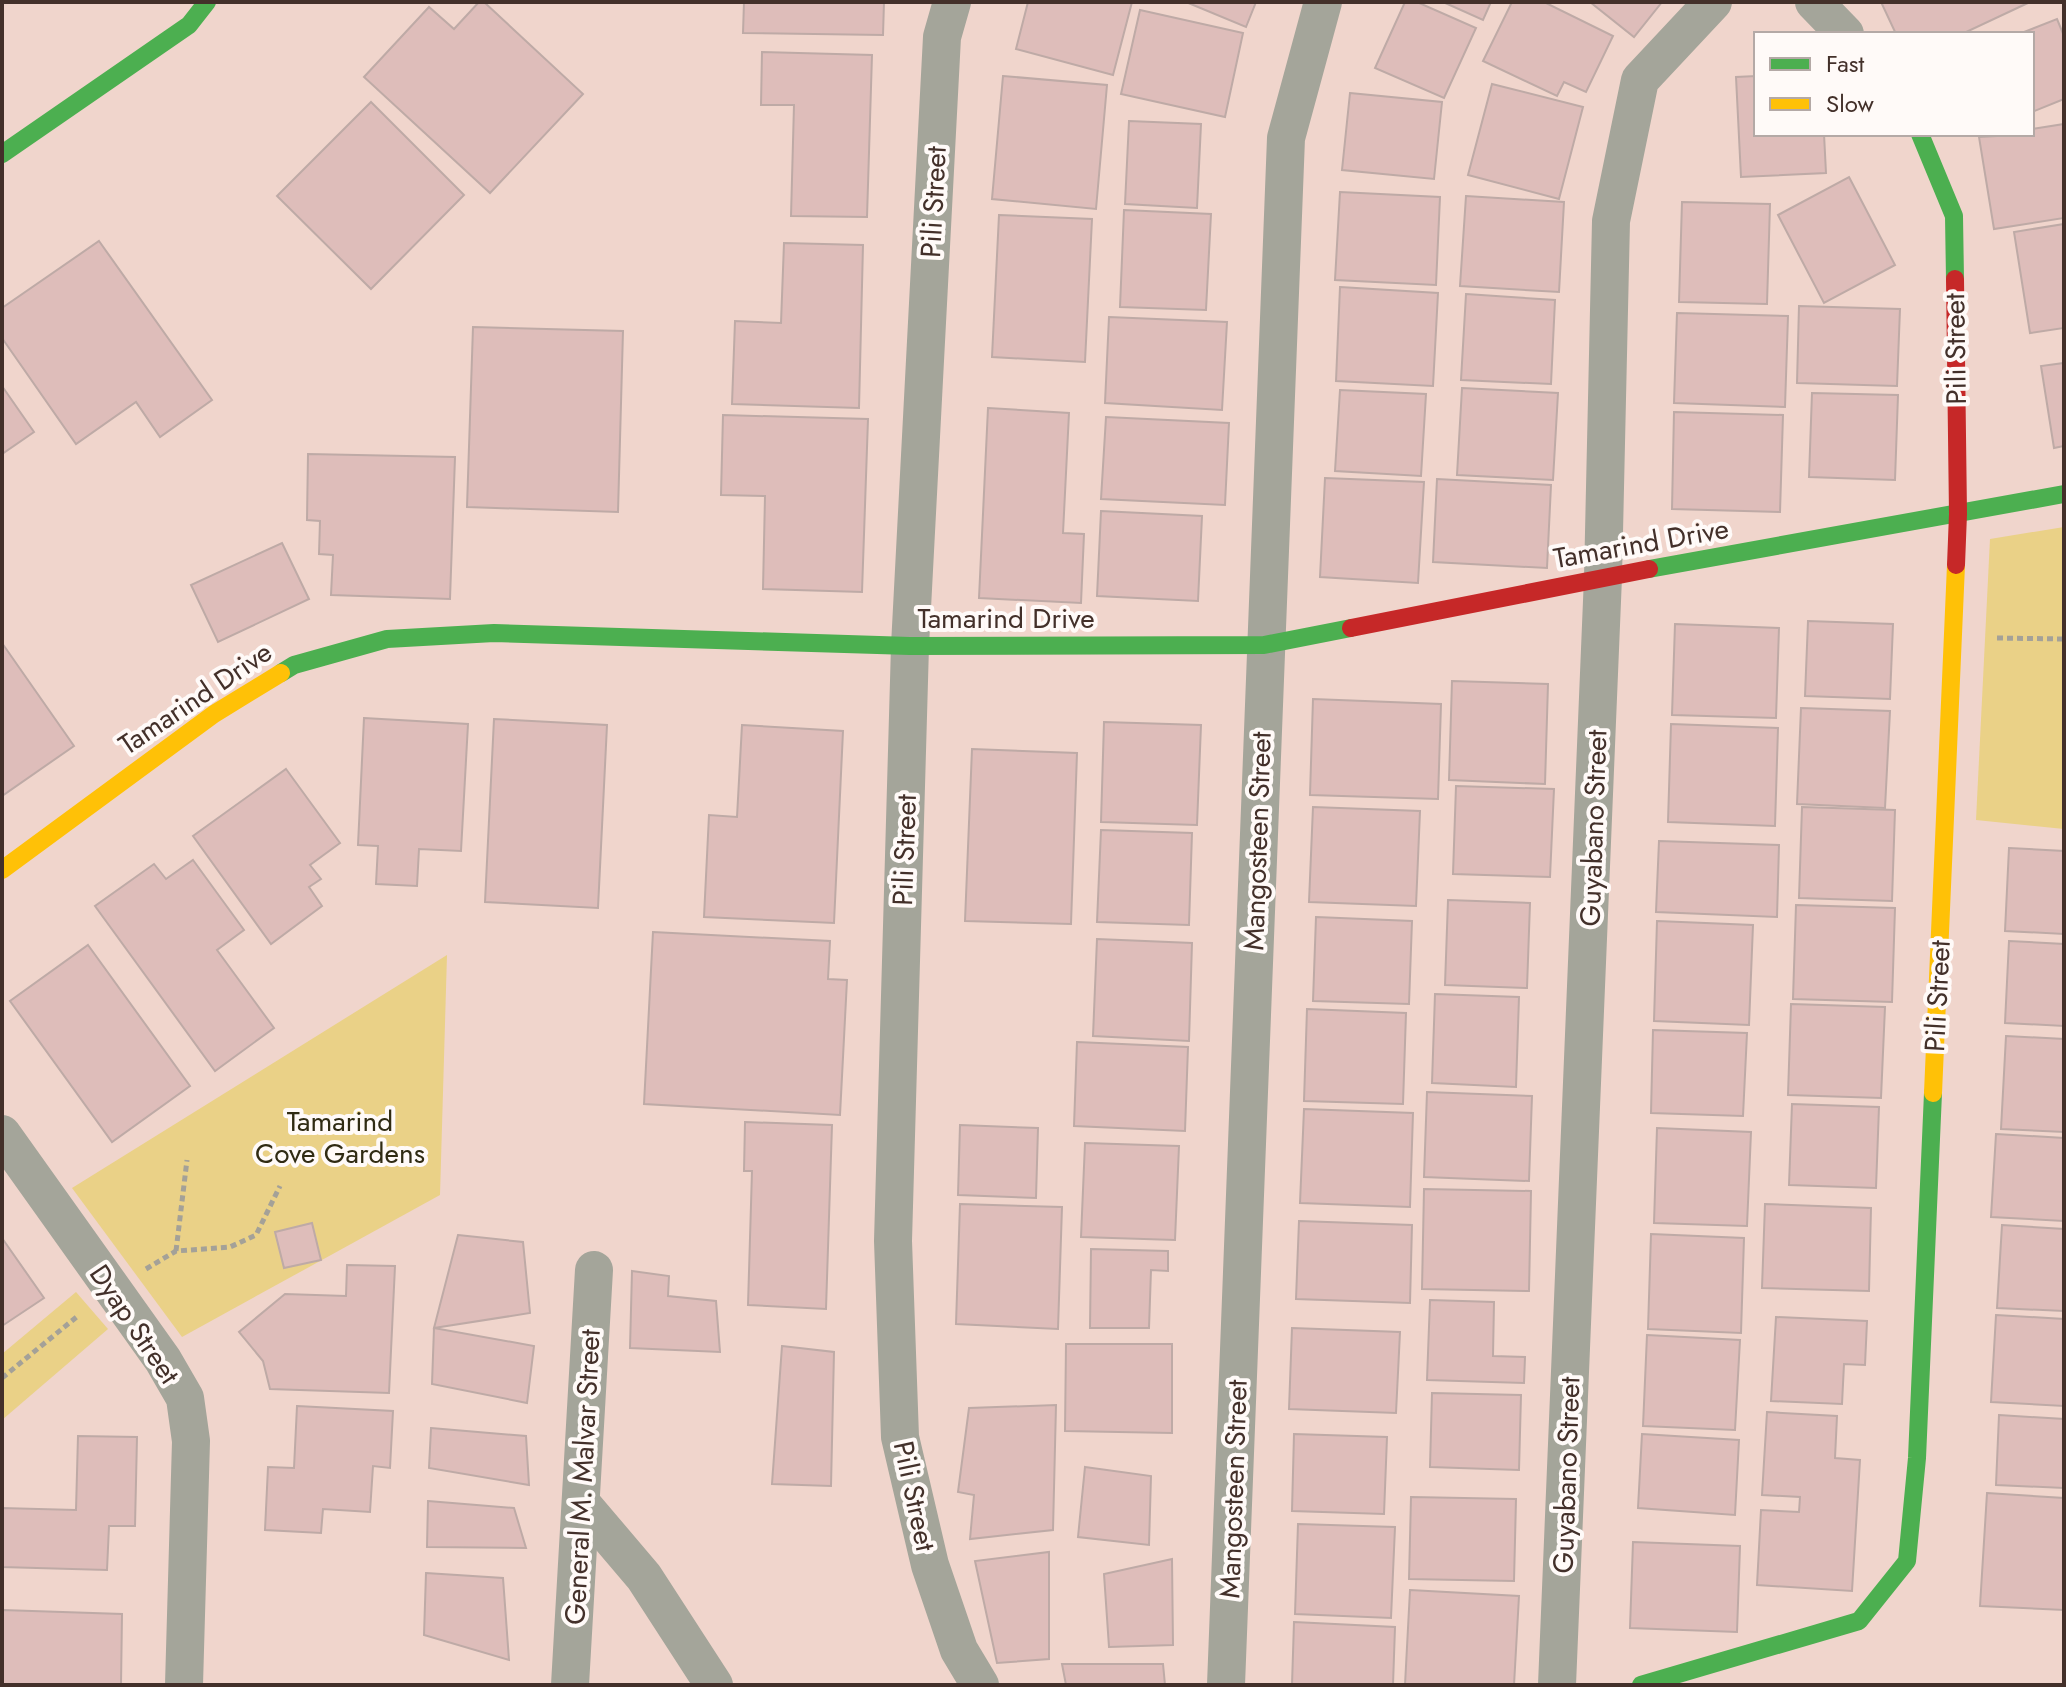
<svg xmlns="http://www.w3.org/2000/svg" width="2066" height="1687" font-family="Jost,sans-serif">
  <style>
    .green { fill: #ead187 }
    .building { fill: #debdba; stroke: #beaaa6; stroke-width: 2 }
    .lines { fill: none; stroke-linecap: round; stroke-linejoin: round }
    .path { stroke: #a4a198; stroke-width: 5; stroke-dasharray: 6 4; stroke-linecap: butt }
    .street { stroke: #a4a59a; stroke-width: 38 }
    .fast { stroke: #4caf50; stroke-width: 18 }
    .slow { stroke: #ffc107; stroke-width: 18 }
    .jam { stroke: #c62828; stroke-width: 18 }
    .labels { text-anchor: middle; stroke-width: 8; stroke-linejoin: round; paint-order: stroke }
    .street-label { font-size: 28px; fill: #43302a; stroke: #fffaf8 }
    .park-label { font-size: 28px; fill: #302b13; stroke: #fffaf8 }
  </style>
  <rect width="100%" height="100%" fill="#f0d5cc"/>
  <g class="green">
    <path d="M2064,527V829L1976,820L1990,539Z"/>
    <path d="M447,955L440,1195L182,1337L72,1188Z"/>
    <path d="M76,1292L108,1329L2,1420V1354Z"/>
  </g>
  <g class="building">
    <path d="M479,2H484L583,94L490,193L364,77L429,7L454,29Z"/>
    <path d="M744,2H884L883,35L743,33Z"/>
    <path d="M1028,2H1132L1113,75L1016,49Z"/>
    <path d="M1186,2H1256L1246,27Z"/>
    <path d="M1405,2H1417L1476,28L1444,98L1375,68Z"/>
    <path d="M1443,2H1491L1483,20Z"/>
    <path d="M1512,2H1544L1613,36L1586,92L1564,82L1557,96L1483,61Z"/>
    <path d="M1590,2H1662L1634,37Z"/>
    <path d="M1881,2H2030L1962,34H1896Z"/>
    <path d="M1140,10L1243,33L1225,117L1121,94Z"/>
    <path d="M2057,19L2064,36V99L2032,112V34H2019Z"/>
    <path d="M762,52L872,55L867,217L791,216L794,105H761Z"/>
    <path d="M1003,76L1107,85L1096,209L992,199Z"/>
    <path d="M1756,76V134H1824L1826,173L1741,177L1736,77Z"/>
    <path d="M1492,84L1583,107L1559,199L1468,175Z"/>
    <path d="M1350,93L1442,102L1434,179L1342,170Z"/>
    <path d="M371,102L464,195L371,289L277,196Z"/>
    <path d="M1129,121L1201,124L1197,208L1125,204Z"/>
    <path d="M2064,124V218L1994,229L1979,137L2032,134V129Z"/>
    <path d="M1849,177L1895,265L1824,303L1778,215Z"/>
    <path d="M1340,192L1440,197L1436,285L1335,280Z"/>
    <path d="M1466,196L1564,202L1559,292L1460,286Z"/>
    <path d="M1682,202L1770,204L1767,304L1679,302Z"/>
    <path d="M1124,210L1211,214L1206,310L1120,307Z"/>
    <path d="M999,215L1092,219L1085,362L992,357Z"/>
    <path d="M2064,224V328L2030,333L2014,232Z"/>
    <path d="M99,241L212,400L160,437L136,402L76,444L2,338V308Z"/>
    <path d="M784,243L863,245L859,408L732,404L735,321L781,323Z"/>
    <path d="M1340,287L1438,293L1433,386L1336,381Z"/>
    <path d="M1466,294L1555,300L1551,384L1461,380Z"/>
    <path d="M1799,306L1900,309L1897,386L1797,383Z"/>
    <path d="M1677,313L1788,316L1785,407L1674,403Z"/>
    <path d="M1109,317L1227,322L1222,410L1105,403Z"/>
    <path d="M473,327L623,331L618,512L467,507Z"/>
    <path d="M2064,363V446L2054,448L2041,366Z"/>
    <path d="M2,386L34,432L2,454Z"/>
    <path d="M1462,388L1558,393L1553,480L1457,475Z"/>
    <path d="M1340,390L1426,394L1421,476L1335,471Z"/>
    <path d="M1812,393L1898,395L1895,480L1809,477Z"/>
    <path d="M988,408L1069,413L1063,533L1084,534L1081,603L979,598Z"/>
    <path d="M1674,412L1783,415L1780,512L1672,509Z"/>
    <path d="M723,415L868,419L862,592L763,589L765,496L721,495Z"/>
    <path d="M1106,417L1229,423L1225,505L1101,499Z"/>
    <path d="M308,454L455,457L450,599L331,595L333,555L319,554L320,521L307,520Z"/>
    <path d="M1325,478L1424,482L1418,583L1320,577Z"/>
    <path d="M1437,479L1551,485L1547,568L1433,562Z"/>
    <path d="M1101,511L1202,516L1198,601L1097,596Z"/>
    <path d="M282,543L309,599L218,642L191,585Z"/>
    <path d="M1808,621L1893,624L1890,699L1805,696Z"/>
    <path d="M1675,624L1779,628L1776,718L1672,715Z"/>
    <path d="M2,643L74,746L2,796Z"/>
    <path d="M1452,681L1548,684L1545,784L1449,780Z"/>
    <path d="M1313,699L1441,704L1438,799L1310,795Z"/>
    <path d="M1801,708L1890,711L1885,808L1797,804Z"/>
    <path d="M364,718L468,724L461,851L419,849L417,886L376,884L378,846L358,845Z"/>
    <path d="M494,719L607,725L598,908L485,902Z"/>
    <path d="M1104,722L1201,725L1197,825L1101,822Z"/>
    <path d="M1671,724L1778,728L1775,826L1668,822Z"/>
    <path d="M742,725L843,731L834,923L704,917L709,815L737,817Z"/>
    <path d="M972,749L1077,753L1071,924L965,921Z"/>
    <path d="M286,769L340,843L310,865L321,879L309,887L322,906L271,944L193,836Z"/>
    <path d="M1456,786L1554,789L1550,877L1453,874Z"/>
    <path d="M1313,807L1420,811L1416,906L1309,902Z"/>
    <path d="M1802,807L1895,810L1892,901L1799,898Z"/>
    <path d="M1101,830L1192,833L1189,925L1097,922Z"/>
    <path d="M1659,841L1779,845L1777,917L1656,912Z"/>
    <path d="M2009,848L2064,851V934L2005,931Z"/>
    <path d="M193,860L244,930L217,950L274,1028L215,1071L95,906L154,864L166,879Z"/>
    <path d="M1448,900L1530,903L1527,988L1445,985Z"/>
    <path d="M1796,905L1895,908L1892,1002L1793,999Z"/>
    <path d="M1316,917L1412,921L1409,1004L1313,1001Z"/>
    <path d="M1657,921L1753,925L1749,1025L1654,1021Z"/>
    <path d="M653,932L830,941L828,979L847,980L840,1115L644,1104Z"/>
    <path d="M1097,939L1192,943L1189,1041L1093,1036Z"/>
    <path d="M2009,941L2064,944V1026L2005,1023Z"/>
    <path d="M88,945L190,1086L112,1142L10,1001Z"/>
    <path d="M1435,994L1519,997L1516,1087L1432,1083Z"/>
    <path d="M1791,1004L1885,1007L1881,1098L1788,1095Z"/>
    <path d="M1307,1009L1406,1013L1403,1104L1304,1101Z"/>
    <path d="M1653,1030L1747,1033L1743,1116L1651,1113Z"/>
    <path d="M2006,1036L2064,1039V1132L2001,1129Z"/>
    <path d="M1077,1042L1188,1047L1185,1131L1074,1126Z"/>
    <path d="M1427,1092L1532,1096L1529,1181L1424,1177Z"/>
    <path d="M1792,1104L1879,1107L1876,1188L1789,1185Z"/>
    <path d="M1304,1109L1413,1113L1410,1207L1300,1203Z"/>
    <path d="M745,1122L832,1125L826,1309L748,1305L752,1171H744Z"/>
    <path d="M960,1125L1038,1128L1036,1198L958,1195Z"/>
    <path d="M1657,1128L1751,1132L1747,1226L1654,1223Z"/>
    <path d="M1996,1134L2064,1138V1221L1991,1217Z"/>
    <path d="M1085,1143L1179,1146L1175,1240L1081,1237Z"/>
    <path d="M1424,1189L1531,1191L1529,1291L1422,1289Z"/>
    <path d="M960,1204L1062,1207L1058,1329L956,1324Z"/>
    <path d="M1765,1204L1871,1208L1869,1291L1762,1288Z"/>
    <path d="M1299,1221L1412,1225L1410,1303L1296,1299Z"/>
    <path d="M312,1223L321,1260L284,1268L275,1232Z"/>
    <path d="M2002,1225L2064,1229V1311L1997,1308Z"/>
    <path d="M1651,1234L1744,1238L1741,1333L1648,1329Z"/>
    <path d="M458,1235L523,1242L530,1313L434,1328Z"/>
    <path d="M2,1238L44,1298L2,1326Z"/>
    <path d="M1091,1249L1168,1251V1271L1151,1270L1149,1328H1090Z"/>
    <path d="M347,1265L395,1266L389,1393L270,1389L263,1361L239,1332L285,1294L346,1296Z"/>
    <path d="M632,1271L669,1276L668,1296L716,1301L720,1352L630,1348Z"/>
    <path d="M1430,1300L1494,1302L1493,1356L1525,1357L1524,1383L1427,1380Z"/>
    <path d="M1996,1315L2064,1319V1406L1991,1402Z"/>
    <path d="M1776,1317L1867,1321L1865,1365L1844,1364L1842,1404L1771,1401Z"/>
    <path d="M434,1328L534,1346L527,1403L432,1384Z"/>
    <path d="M1292,1328L1400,1332L1396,1413L1289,1409Z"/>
    <path d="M1647,1335L1740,1340L1735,1430L1643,1426Z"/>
    <path d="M1066,1344H1172V1433L1065,1431Z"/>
    <path d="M782,1346L834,1352L831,1486L772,1484Z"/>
    <path d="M1432,1393L1521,1395L1519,1470L1430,1467Z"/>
    <path d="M1056,1405L1053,1530L970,1539L974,1495L958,1492L969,1408Z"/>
    <path d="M297,1406L393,1411L390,1468L373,1466L370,1512L323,1509L321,1533L265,1530L268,1467L294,1468Z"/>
    <path d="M1767,1412L1837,1416L1835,1458L1860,1460L1852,1591L1757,1585L1761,1510L1799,1512L1800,1497L1762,1495Z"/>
    <path d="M1999,1415L2064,1419V1488L1996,1485Z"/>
    <path d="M431,1428L526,1436L529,1485L429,1468Z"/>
    <path d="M1294,1434L1387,1437L1384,1514L1292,1511Z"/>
    <path d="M1642,1434L1739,1440L1735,1515L1638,1508Z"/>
    <path d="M78,1436L137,1437L135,1526H109L107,1570L2,1567V1508L76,1510Z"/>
    <path d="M1085,1467L1151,1476L1149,1545L1078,1537Z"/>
    <path d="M1987,1493L2064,1498V1610L1980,1606Z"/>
    <path d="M1411,1497L1516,1499L1514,1581L1409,1579Z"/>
    <path d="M428,1501L514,1508L526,1548L427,1547Z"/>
    <path d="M1298,1524L1395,1527L1391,1618L1295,1614Z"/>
    <path d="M1633,1542L1740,1546L1737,1632L1630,1628Z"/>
    <path d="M1049,1552V1659L997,1663L975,1561Z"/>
    <path d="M1172,1559L1173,1645L1109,1647L1104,1574Z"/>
    <path d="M426,1573L503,1578L509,1660L424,1635Z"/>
    <path d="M1410,1590L1519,1596L1514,1685H1405Z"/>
    <path d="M2,1610L122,1614L121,1685H2Z"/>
    <path d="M1294,1622L1395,1627L1393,1685H1292Z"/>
    <path d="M1062,1664H1163L1165,1685H1066Z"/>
  </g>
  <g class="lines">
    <g class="path">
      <path d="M1997,638L2064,639"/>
      <path d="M176,1251L187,1160"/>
      <path d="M146,1269L176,1251L230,1247L256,1235L280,1186"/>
      <path d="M2,1378L79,1315"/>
    </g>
    <g class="street">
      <path d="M952,2L942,37L910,646L893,1241L900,1437L930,1565L959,1650L980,1685"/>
      <path d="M1814,2L1845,34"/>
      <path d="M2,1134L163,1360L185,1398L191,1441L184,1685"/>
      <path d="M582,1504L644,1577L714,1685"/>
      <path d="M570,1685L594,1270"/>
      <path d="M1226,1685L1286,138L1323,2"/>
      <path d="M1557,1685L1603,577L1611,221L1640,80L1713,2"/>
    </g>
    <g class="fast">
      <path d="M1920,134L1954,216L1955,279"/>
      <path d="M2,154L189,25L207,2"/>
      <path d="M1649,569L2064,494"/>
      <path d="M281,673L294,665L387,639L494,633L910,646L1264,645L1351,628"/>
      <path d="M1641,1685L1859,1621L1907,1561L1917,1458L1933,1093"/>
    </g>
    <g class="slow">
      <path d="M2,870L214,714L281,673"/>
      <path d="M1933,1093L1956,565"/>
    </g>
    <g class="jam">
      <path d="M1955,279L1958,514L1956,565"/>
      <path d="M1351,628L1649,569"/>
    </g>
  </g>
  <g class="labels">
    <g class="street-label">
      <text transform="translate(933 202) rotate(-87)" y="10">Pili Street</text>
      <text transform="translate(1955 349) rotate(-91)" y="10">Pili Street</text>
      <text transform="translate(1641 543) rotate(-10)" y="10">Tamarind Drive</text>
      <text x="1006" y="628">Tamarind Drive</text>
      <text transform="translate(195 698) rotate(-34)" y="10">Tamarind Drive</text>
      <text transform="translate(1593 828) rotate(-88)" y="10">Guyabano Street</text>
      <text transform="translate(1257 841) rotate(-88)" y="10">Mangosteen Street</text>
      <text transform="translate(904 850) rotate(-88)" y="10">Pili Street</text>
      <text transform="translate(1937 996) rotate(-87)" y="10">Pili Street</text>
      <text transform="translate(135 1324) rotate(56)" y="10">Dyap Street</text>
      <text transform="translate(1566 1475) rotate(-88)" y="10">Guyabano Street</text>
      <text transform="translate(582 1477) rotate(-87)" y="10">General M. Malvar Street</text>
      <text transform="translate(1233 1489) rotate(-88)" y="10">Mangosteen Street</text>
      <text transform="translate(915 1496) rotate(78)" y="10">Pili Street</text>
    </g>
    <g class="park-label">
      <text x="340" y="1131">Tamarind<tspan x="340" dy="32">Cove Gardens</tspan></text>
    </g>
  </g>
  <rect width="2066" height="1687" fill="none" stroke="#43302a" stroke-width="8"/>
  <rect x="1754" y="32" width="280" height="104" fill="#fffaf8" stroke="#b4a9a6" stroke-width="2"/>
  <rect x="1770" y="58" width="40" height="12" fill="#4caf50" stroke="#b4a9a6" stroke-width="2"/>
  <text x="1826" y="72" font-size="24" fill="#43302a">Fast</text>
  <rect x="1770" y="98" width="40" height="12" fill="#ffc107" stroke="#b4a9a6" stroke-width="2"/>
  <text x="1826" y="112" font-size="24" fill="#43302a">Slow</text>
</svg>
